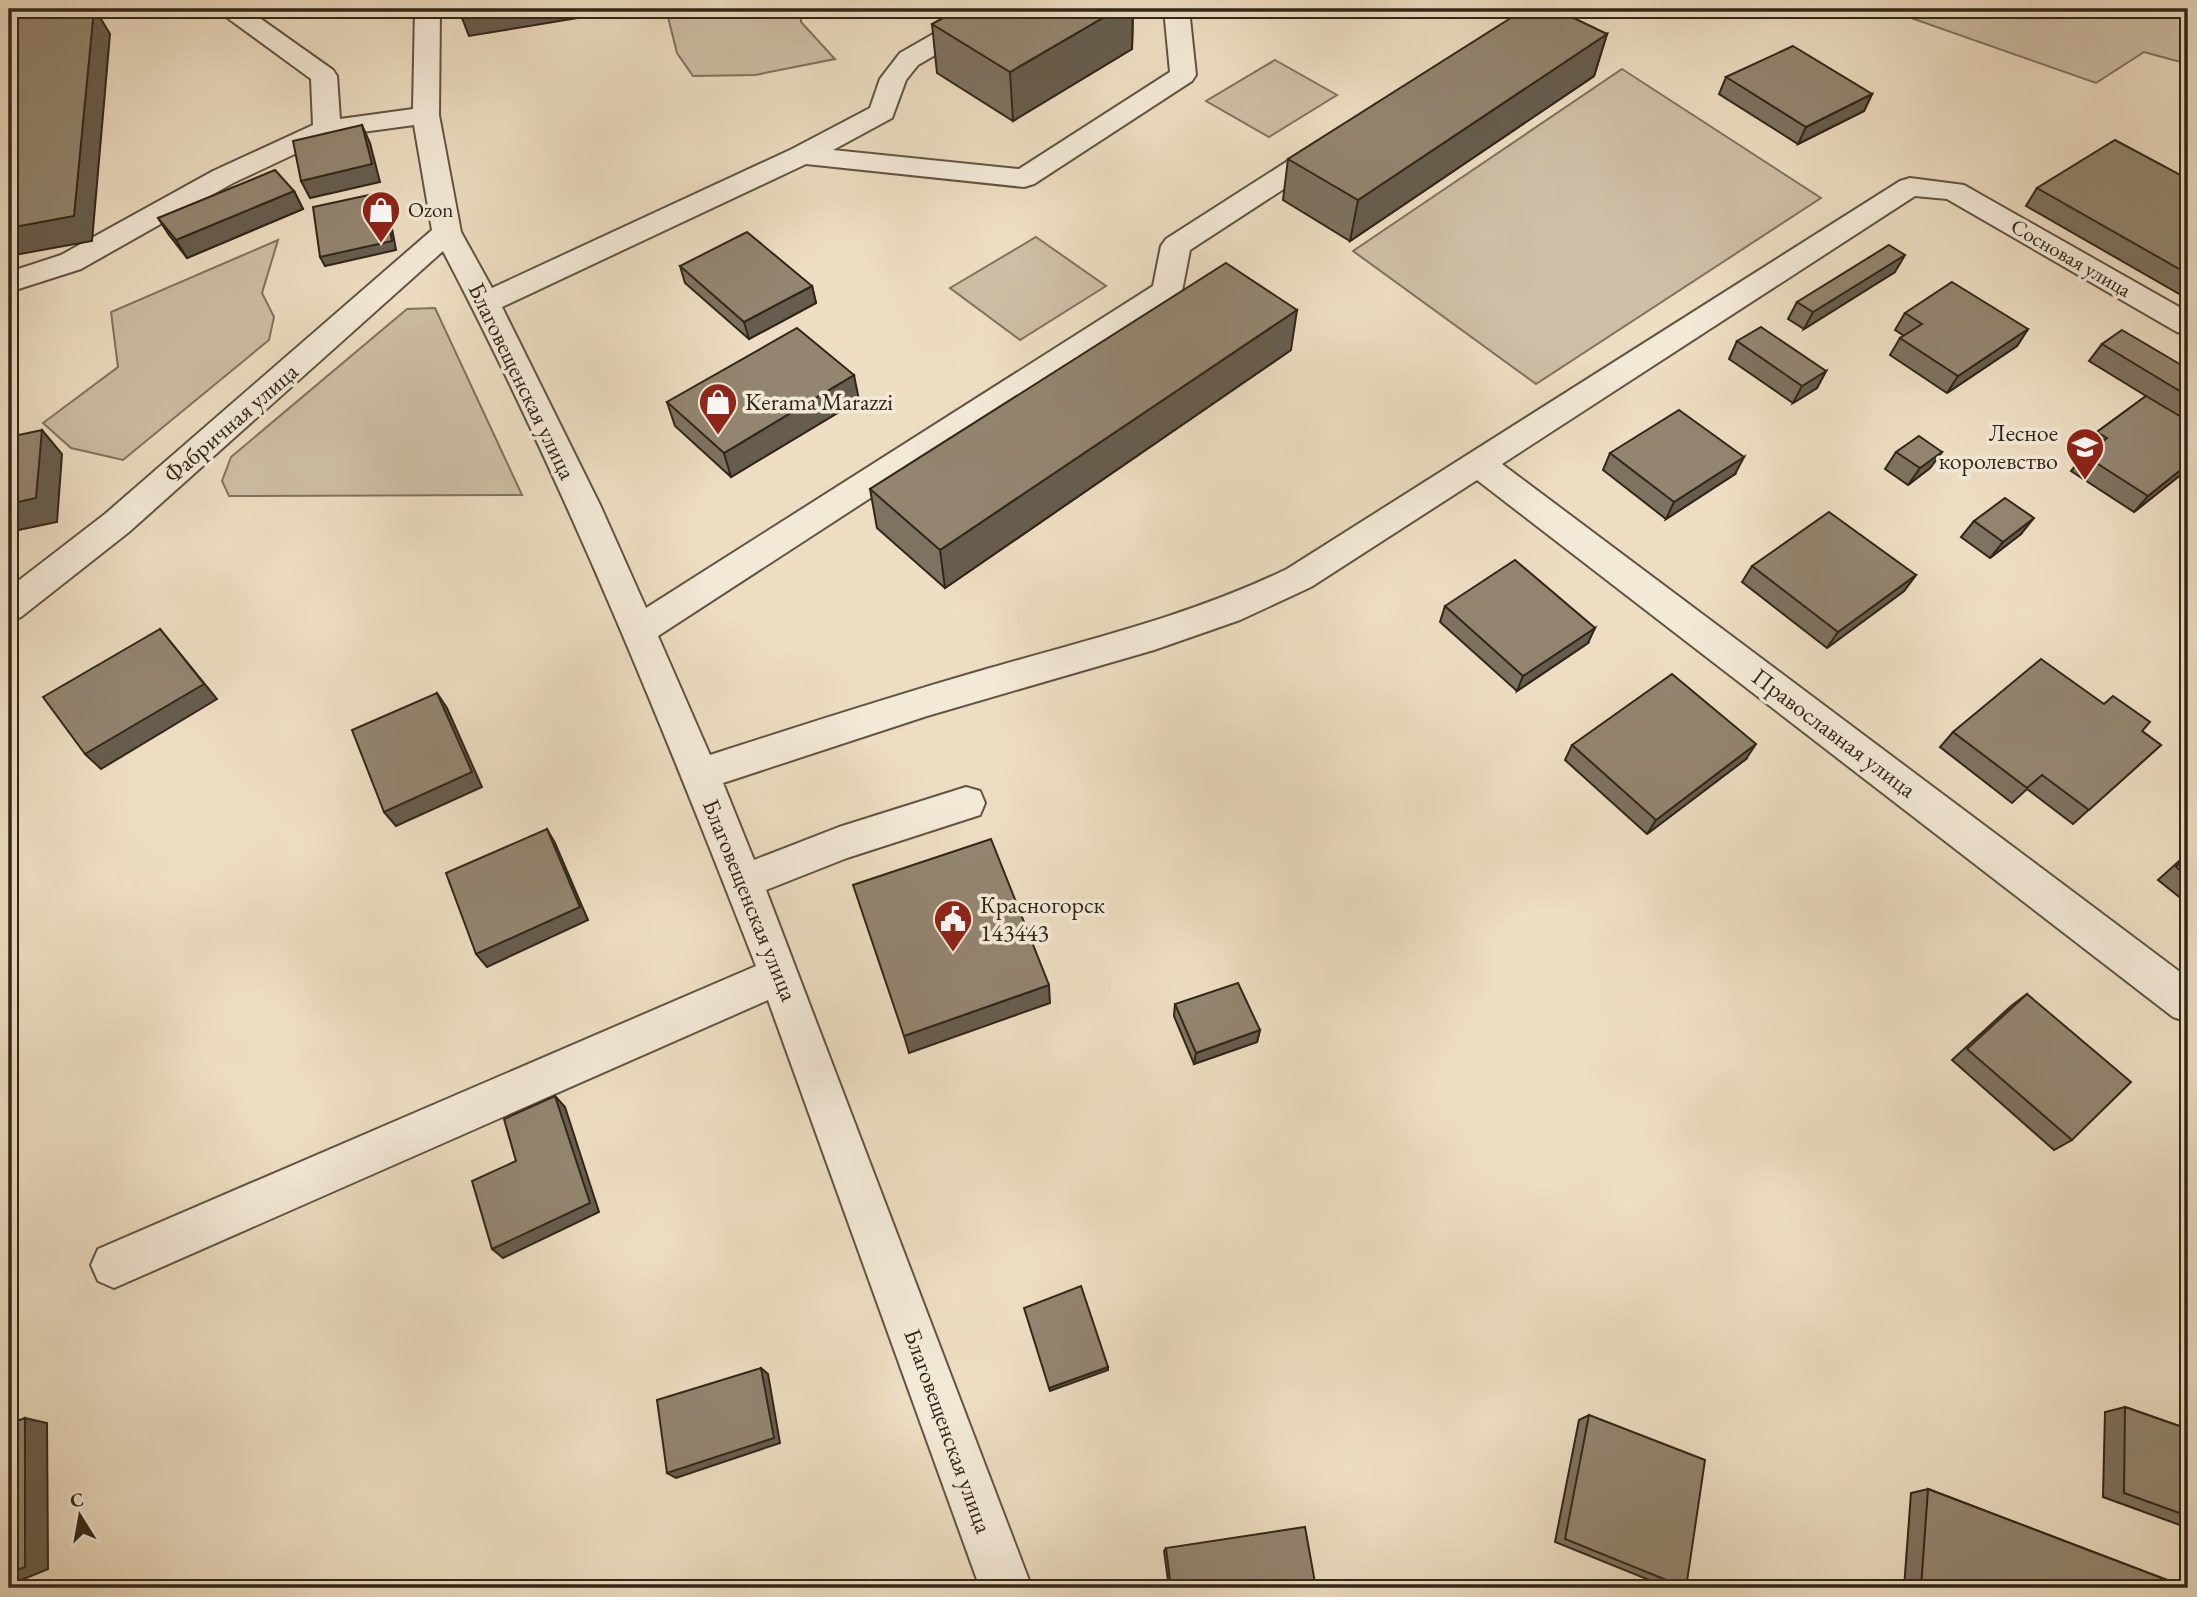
<svg xmlns="http://www.w3.org/2000/svg" width="2197" height="1597" font-family="'EB Garamond',serif">
  <style>
    .green { fill: #cdbea5; stroke: #80725e; stroke-width: 2 }
    .lines { fill: none; stroke-linecap: round; stroke-linejoin: round }
    .minor-casing { stroke: #615442; stroke-width: 4 }
    .minor { fill: #f3e9d7; fill-rule: evenodd }
    .wall { fill: #7e7260; stroke: #322618; stroke-width: 2 }
    .shaded-wall { fill: #675d4e; stroke: #322618; stroke-width: 2 }
    .building { fill: #938570; stroke: #322618; stroke-width: 2 }
    .labels { text-anchor: middle; stroke-width: 7; stroke-linejoin: round; paint-order: stroke }
    .far-poi-label { font-size: 21px; fill: #322618; stroke: #f3e9d7; text-anchor: start }
    .far-street-label { font-size: 21px; fill: #322618; stroke: #f3e9d7 }
    .street-label { font-size: 24px; fill: #322618; stroke: #f3e9d7 }
    .poi-label { font-size: 24px; fill: #322618; stroke: #f3e9d7; text-anchor: start }
  </style>
  <rect width="100%" height="100%" fill="#edddc2"/>
  <filter id="stains"><feTurbulence type="fractalNoise" baseFrequency=".00286" numOctaves="4"/><feColorMatrix values="0 0 0 0 .2 0 0 0 0 .09 0 0 0 0 .02 0 0 0 .5 -.17"/></filter>
  <radialGradient id="worn" r=".72"><stop offset=".6" stop-color="#630" stop-opacity="0"/><stop offset="1" stop-color="#630" stop-opacity=".3"/></radialGradient>
  <g class="green">
    <path d="M666,9H801V22L835,59L755,75L693,76L677,53Z"/>
    <path d="M1916,9H2188V64L2144,52L2096,83L1911,18Z"/>
    <path d="M1275,60L1337,95L1269,137L1206,101Z"/>
    <path d="M1622,69L1821,198L1536,384L1353,251Z"/>
    <path d="M1036,237L1106,286L1020,340L950,288Z"/>
    <path d="M278,240L262,293L274,317L269,340L123,460L71,448L43,423L118,367L111,312Z"/>
    <path d="M435,308L522,495L229,496L222,481L231,457L407,309Z"/>
  </g>
  <g class="lines">
    <g class="minor-casing">
      <path id="minor" d="M219,9H247L333,70L337,76L340,119L413,109L415,9H440L439,115L461,232L492,288L792,149L870,108L880,79L900,53L977,9H1002L997,19L918,65L906,80L892,118L833,150L1019,169L1170,72L1164,9H1189L1196,75L1192,81L1034,184L1024,187L806,164L502,307L601,507L646,608L1153,286L1161,246L1166,239L1319,141L1329,139L1339,141L1343,147L1339,153L1190,250L1182,291L1178,298L658,636L710,755C803,725 896,695 990,668C1091,639 1192,615 1287,569L1900,181L1910,178L1964,185L2188,312V335L2177,332L1947,199L1915,196L1502,464L2188,978V1022L2173,1017L1477,480L1311,587L1240,620L1154,650L927,716L723,783L754,860L839,827L966,787L980,791L985,803L980,815L847,858L766,890L1032,1588H980L768,1000L130,1281L114,1288L98,1281L91,1265L98,1249L756,966C662,724 564,482 443,251L129,532L21,617L9,621V588L105,514L432,230L414,125L333,136L233,183L81,269L9,292V272L61,255L213,171L313,125L311,79L222,14Z"/>
    </g>
    <use href="#minor" class="minor"/>
  </g>
  <g class="wall">
    <path d="M960,9H1133L1132,49L1013,121L937,73L932,24Z"/>
    <path d="M1607,34L1594,76L1350,241L1283,200L1288,159Z"/>
    <path d="M1726,77L1872,94L1864,111L1798,144L1719,94Z"/>
    <path d="M2188,179V299L2026,206L2037,188Z"/>
    <path d="M294,191L303,209L187,258L169,235L158,218Z"/>
    <path d="M680,266L812,286L816,303L749,339L685,283Z"/>
    <path d="M1895,272L1804,329L1788,319L1797,302Z"/>
    <path d="M1905,313L2028,329L2017,346L1947,393L1890,355L1900,338L1904,336L1895,330Z"/>
    <path d="M1737,341L1826,371L1817,388L1793,403L1729,359Z"/>
    <path d="M2102,344L2188,369V412L2181,417L2188,421V469L2134,512L2071,471L2084,455L2088,452L2084,449L2097,432L2146,396L2089,361Z"/>
    <path d="M1291,350L945,588L877,528L870,489Z"/>
    <path d="M859,400L731,477L675,426L667,402Z"/>
    <path d="M1896,452H1942L1930,468L1908,485L1885,469Z"/>
    <path d="M1610,453L1735,474L1666,519L1603,470Z"/>
    <path d="M1974,521L2021,534L1990,558L1961,537Z"/>
    <path d="M1752,566L1916,575L1904,591L1827,648L1742,582Z"/>
    <path d="M1445,606L1588,643L1517,691L1440,622Z"/>
    <path d="M2142,731L2161,745L2073,824L2027,789L2012,803L1940,747L1953,732Z"/>
    <path d="M1572,745L1746,759L1647,834L1565,760Z"/>
    <path d="M2188,853V904L2158,880Z"/>
    <path d="M2027,994L2072,1140L2054,1150L1952,1060L2011,1006Z"/>
    <path d="M1175,1004L1260,1030L1257,1042L1194,1064L1174,1016Z"/>
    <path d="M2125,1407L2188,1429V1528L2103,1497L2105,1412Z"/>
    <path d="M1589,1415L1686,1588H1669L1555,1542L1579,1420Z"/>
    <path d="M1928,1489L2188,1588H1904L1911,1493Z"/>
    <path d="M1166,1548L1316,1588H1169L1164,1551Z"/>
  </g>
  <g class="shaded-wall">
    <path d="M62,9H80L77,39L61,14Z"/>
    <path d="M95,9L110,34L92,241L9,256V228Z"/>
    <path d="M522,9H632L469,36L462,18Z"/>
    <path d="M1118,9H1133L1132,49L1013,121L1010,72Z"/>
    <path d="M1607,34L1594,76L1350,241L1358,200Z"/>
    <path d="M1872,94L1864,111L1798,144L1806,127Z"/>
    <path d="M362,125L370,143L380,182L310,198L301,181Z"/>
    <path d="M294,191L303,209L187,258L176,240Z"/>
    <path d="M383,192L387,201L396,250L325,266L320,257Z"/>
    <path d="M1905,255L1895,272L1804,329L1813,312Z"/>
    <path d="M812,286L816,303L749,339L744,322Z"/>
    <path d="M1297,310L1291,350L945,588L940,550Z"/>
    <path d="M2028,329L2017,346L1947,393L1958,376Z"/>
    <path d="M1826,371L1817,388L1793,403L1802,386Z"/>
    <path d="M854,375L859,400L731,477L724,453Z"/>
    <path d="M42,430L62,454L57,522L9,532V504Z"/>
    <path d="M1942,452L1930,468L1908,485L1920,468Z"/>
    <path d="M1744,457L1735,474L1666,519L1674,502Z"/>
    <path d="M2188,464V469L2134,512L2148,496Z"/>
    <path d="M2034,518L2021,534L1990,558L2003,542Z"/>
    <path d="M1916,575L1904,591L1827,648L1838,632Z"/>
    <path d="M1595,628L1588,643L1517,691L1523,676Z"/>
    <path d="M160,629L217,699L101,769L85,754Z"/>
    <path d="M437,693L447,708L482,787L396,826L384,812Z"/>
    <path d="M1756,744L1746,759L1647,834L1656,820Z"/>
    <path d="M547,829L555,843L588,920L487,967L476,954Z"/>
    <path d="M1049,985L1050,1003L909,1053L904,1036Z"/>
    <path d="M1260,1030L1257,1042L1194,1064L1196,1053Z"/>
    <path d="M555,1096L565,1107L599,1212L503,1258L492,1249Z"/>
    <path d="M1108,1367V1370L1050,1391L1049,1388Z"/>
    <path d="M761,1368L768,1374L780,1443L676,1478L667,1473Z"/>
    <path d="M25,1418L47,1423L48,1569L9,1585V1573Z"/>
  </g>
  <g class="building">
    <path d="M9,9H62L61,14L94,9L74,216L9,228Z"/>
    <path d="M461,9H522L462,18Z"/>
    <path d="M960,9H1118L1010,72L932,24Z"/>
    <path d="M1525,9H1555L1607,34L1358,200L1288,159Z"/>
    <path d="M1793,46L1872,94L1806,127L1726,77Z"/>
    <path d="M362,125L372,164L301,181L293,141Z"/>
    <path d="M2115,140L2188,179V274L2037,188Z"/>
    <path d="M275,170L294,191L176,240L158,218Z"/>
    <path d="M383,192L392,241L320,257L313,207Z"/>
    <path d="M747,232L812,286L744,322L680,266Z"/>
    <path d="M1889,245L1905,255L1813,312L1797,302Z"/>
    <path d="M1226,263L1297,310L940,550L870,489Z"/>
    <path d="M1952,282L2028,329L1958,376L1900,338L1922,324L1905,313Z"/>
    <path d="M1761,327L1826,371L1802,386L1737,341Z"/>
    <path d="M797,328L854,375L724,453L667,402Z"/>
    <path d="M2122,330L2188,369V396L2102,344Z"/>
    <path d="M2146,396L2188,421V464L2148,496L2084,455L2107,438L2097,432Z"/>
    <path d="M1679,410L1744,457L1674,502L1610,453Z"/>
    <path d="M42,430L36,498L9,504V437Z"/>
    <path d="M1919,436L1942,452L1920,468L1896,452Z"/>
    <path d="M2005,498L2034,518L2003,542L1974,521Z"/>
    <path d="M1829,512L1916,575L1838,632L1752,566Z"/>
    <path d="M1515,560L1595,628L1523,676L1445,606Z"/>
    <path d="M160,629L204,684L85,754L43,697Z"/>
    <path d="M2041,659L2104,704L2113,696L2150,722L2142,731L2161,745L2089,810L2042,775L2027,788L1953,732Z"/>
    <path d="M1672,674L1756,744L1656,820L1572,745Z"/>
    <path d="M437,693L472,772L384,812L352,730Z"/>
    <path d="M547,829L580,907L476,954L446,873Z"/>
    <path d="M991,839L1049,985L904,1036L853,885Z"/>
    <path d="M2188,855V877L2176,867Z"/>
    <path d="M1238,983L1260,1030L1196,1053L1175,1004Z"/>
    <path d="M2027,994L2131,1082L2072,1140L1967,1049Z"/>
    <path d="M555,1096L590,1203L492,1249L472,1181L516,1161L504,1119Z"/>
    <path d="M1081,1286L1108,1367L1049,1388L1024,1308Z"/>
    <path d="M761,1368L774,1438L667,1473L657,1400Z"/>
    <path d="M2125,1407L2188,1429V1516L2124,1493Z"/>
    <path d="M1589,1415L1705,1460L1686,1588L1565,1539Z"/>
    <path d="M25,1418V1567L9,1573V1424Z"/>
    <path d="M1928,1489L2188,1588H1921Z"/>
    <path d="M1305,1527L1316,1588H1171L1166,1548Z"/>
  </g>
  <defs>
    <g id="shop-pin" transform="scale(2.0125)"><path d="M0 17L-7.5 6A9.5 9.5 0 1 1 7.5 6Z" fill="#8f2418" stroke="#f3e9d7"/><path d="M-5-2.5h2.3a2.7 3.5 0 0 1 5.4 0H5L5.5 6h-11ZM-1.5-2.5h3a1.5 2.3 0 0 0-3 0Z" fill="#fff"/></g>
    <g id="school-pin" transform="scale(2.0125)"><path d="M0 17L-7.5 6A9.5 9.5 0 1 1 7.5 6Z" fill="#8f2418" stroke="#f3e9d7"/><path d="M0-5L7-2L0 1L-7-2ZM-4 1L0 2.5L4 1V4Q0 6-4 4Z" fill="#fff"/></g>
    <g id="civic-pin" transform="scale(2.0125)"><path d="M0 17L-7.5 6A9.5 9.5 0 1 1 7.5 6Z" fill="#8f2418" stroke="#f3e9d7"/><path d="M-.6-6.5H3V-4.5H.6V-3L4-1V1h2V6H-6V1h2V-1L-.6-3ZM-1.2 2.5V6h2.4V2.5Z" fill="#fff"/></g>
  </defs>
  <g fill-rule="evenodd">
    <use href="#shop-pin" x="381" y="210"/>
    <use href="#shop-pin" x="718" y="402"/>
    <use href="#school-pin" x="2085" y="447"/>
    <use href="#civic-pin" x="953" y="919"/>
  </g>
  <g class="labels">
    <g class="far-poi-label">
      <text x="408" y="217">Ozon</text>
    </g>
    <g class="far-street-label">
      <text transform="translate(2071 258) rotate(30)" y="7">Сосновая улица</text>
    </g>
    <g class="street-label">
      <text transform="translate(522 381) rotate(64)" y="8">Благовещенская улица</text>
      <text transform="translate(231 423) rotate(-41)" y="8">Фабричная улица</text>
      <text transform="translate(1834 733) rotate(37)" y="8">Православная улица</text>
      <text transform="translate(750 900) rotate(68)" y="8">Благовещенская улица</text>
      <text transform="translate(948 1431) rotate(70)" y="8">Благовещенская улица</text>
    </g>
    <g class="poi-label">
      <text x="745" y="410">Kerama Marazzi</text>
      <text x="2058" y="441" text-anchor="end">Лесное<tspan x="2058" dy="28">королевство</tspan></text>
      <text x="980" y="913">Красногорск<tspan x="980" dy="28">143443</tspan></text>
    </g>
  </g>
  <rect width="2197" height="1597" fill="none" stroke="#edddc2" stroke-width="35"/>
  <rect x="10" y="10" width="2176" height="1576" fill="none" stroke="#322618" stroke-width="3.5"/>
  <rect x="18" y="18" width="2162" height="1562" fill="none" stroke="#322618" stroke-width="2"/>
  <g transform="translate(80 1516) rotate(349)" stroke="#f3e9d7" stroke-width="5" paint-order="stroke">
  <path d="M0-5L12 26L0 18L-12 26Z" fill="#322618"/>
  <text y="-10" font-size="19" font-weight="bold" text-anchor="middle" fill="#322618">С</text>
  </g>
  <rect width="100%" height="100%" filter="url(#stains)"/>
  <rect width="100%" height="100%" fill="url(#worn)"/>
</svg>
